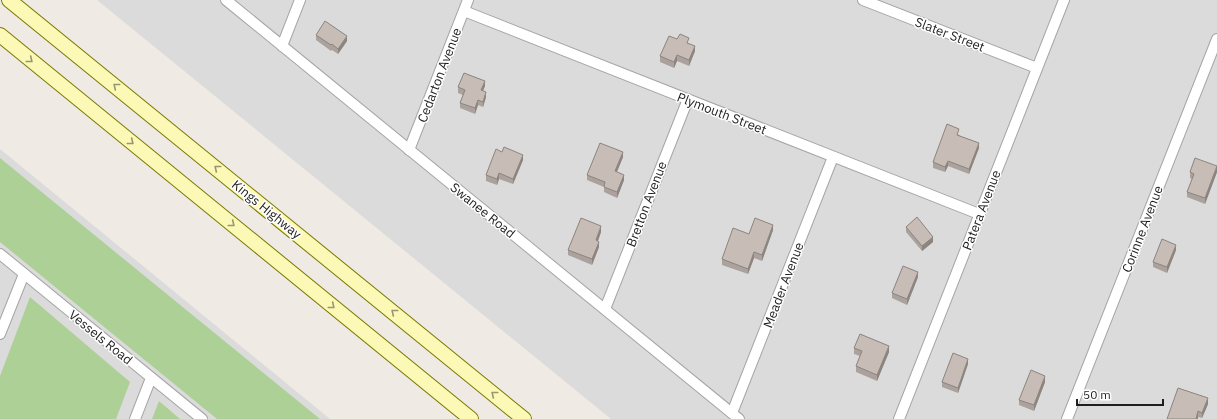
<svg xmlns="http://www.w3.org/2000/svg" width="1217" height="419" font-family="'IBM Plex Sans',sans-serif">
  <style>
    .residential { fill: #dcdbdb }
    .forest { fill: #add096 }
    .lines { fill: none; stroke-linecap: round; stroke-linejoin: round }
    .street-casing { stroke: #a5a5a5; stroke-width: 12 }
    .secondary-casing { stroke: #797900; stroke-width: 16 }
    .street { stroke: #fff; stroke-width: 10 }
    .secondary { stroke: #fcf8b5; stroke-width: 14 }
    .wall { fill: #aba29d }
    .shaded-wall { fill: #8b847f }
    .building { fill: #c7bcb6; stroke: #8b847f }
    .oneway { stroke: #989671 }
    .labels { text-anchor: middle; stroke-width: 3; stroke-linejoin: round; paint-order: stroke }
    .street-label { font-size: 13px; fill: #1e1e1e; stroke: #fff }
  </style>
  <rect width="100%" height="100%" fill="#efeae3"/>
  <g class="residential">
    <path d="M97,0H1217V419H611Z"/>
    <path d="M0,149L330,419H0Z"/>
  </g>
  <g class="forest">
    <path d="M0,158L320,419H217L0,242Z"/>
    <path d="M30,297L130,382L116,419H0V376Z"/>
    <path d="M159,401L180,419H152Z"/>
  </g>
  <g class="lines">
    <g class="street-casing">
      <g id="street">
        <path d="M226,0L739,419"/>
        <path d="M863,0L1037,68"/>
        <path d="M464,11L979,214"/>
        <path d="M282,46L300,0"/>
        <path d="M409,150L468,0"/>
        <path d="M0,254L202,419"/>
        <path d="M605,309L688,99"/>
        <path d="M0,334L24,274"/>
        <path d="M732,413L833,157"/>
        <path d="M135,419L151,378"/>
        <path d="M899,419L1064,0"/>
        <path d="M1067,419L1217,39"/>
      </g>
    </g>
    <g class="secondary-casing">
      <g id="secondary">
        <path d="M9,0L524,419"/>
        <path d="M0,35L471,419"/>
      </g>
    </g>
    <use href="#street" class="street"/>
    <use href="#secondary" class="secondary"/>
  </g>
  <g class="wall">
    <path d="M316,35L347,41L338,54L332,50L331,51L316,40Z"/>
    <path d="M689,43L695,51L689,66L677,61L674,68L660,62V56Z"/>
    <path d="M485,86L483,91L486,97L483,107L478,105L475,114L460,108V103L463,95L458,93V87Z"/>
    <path d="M959,134V135L979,148L969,174L948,166L945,172L933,168V162Z"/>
    <path d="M502,152L523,160L513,184L499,179L497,185L486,181V175Z"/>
    <path d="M623,157L617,172L624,180L617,198L604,192V187L587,180V175Z"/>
    <path d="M1190,172H1217L1205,204L1187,197V192L1192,179L1190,178Z"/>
    <path d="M906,227L933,242L922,251L906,232Z"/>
    <path d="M773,230L762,261L754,258L748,274L722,265V259L749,234Z"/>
    <path d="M601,232L598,241L599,247L592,265L568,255V250Z"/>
    <path d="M1176,250L1167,273L1153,267V262Z"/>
    <path d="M918,277L907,305L892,298V293Z"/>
    <path d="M854,348L889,352L877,381L856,372V366L860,356L854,354Z"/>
    <path d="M968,364L958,393L942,387V382Z"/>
    <path d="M1045,382L1034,411L1019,405V400Z"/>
    <path d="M1208,404L1202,418L1198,417L1167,419Z"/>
  </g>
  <g class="shaded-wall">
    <path d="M347,36V41L338,54V49Z"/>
    <path d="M695,46V51L689,66V60Z"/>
    <path d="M677,55V61L674,68V62Z"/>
    <path d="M485,81V86L481,95V90Z"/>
    <path d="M486,92V97L483,107V102Z"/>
    <path d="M478,100V105L475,114V108Z"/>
    <path d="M979,143V148L969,174V169Z"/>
    <path d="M623,152V157L615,176V171Z"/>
    <path d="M523,155V160L513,184V179Z"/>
    <path d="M948,161V166L945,172V167Z"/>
    <path d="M1217,166V172L1205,204V198Z"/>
    <path d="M499,173V179L497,185V179Z"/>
    <path d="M624,175V180L617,198V192Z"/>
    <path d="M773,225V230L762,261V255Z"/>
    <path d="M601,226V232L596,246V240Z"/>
    <path d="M933,237V242L922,251V246Z"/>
    <path d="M599,242V247L592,265V259Z"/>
    <path d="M1176,245V250L1167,273V267Z"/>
    <path d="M754,252V258L748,274V269Z"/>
    <path d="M918,272V277L907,305V299Z"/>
    <path d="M889,346V352L877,381V375Z"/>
    <path d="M968,359V364L958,393V388Z"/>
    <path d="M1045,376V382L1034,411V405Z"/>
    <path d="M1208,398V404L1202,418V413Z"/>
    <path d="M1198,411V419H1196Z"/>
  </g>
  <g class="building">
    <path d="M325,21L347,36L338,49L332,44L331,45L316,35Z"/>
    <path d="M680,34L689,38L687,43L695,46L689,60L677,55L674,62L660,56L669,36L677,39Z"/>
    <path d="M464,73L485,81L481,90L486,92L483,102L478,100L475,108L460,103L465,90L458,87Z"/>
    <path d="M947,124L959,129L957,135L979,143L969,169L948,161L945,167L933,162Z"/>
    <path d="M600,143L623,152L615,171L624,175L617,192L604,187L605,182L587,175Z"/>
    <path d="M504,147L523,155L513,179L499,173L497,179L486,175L496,149L502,152Z"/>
    <path d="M1195,158L1217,166L1205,198L1187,192L1194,174L1190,172Z"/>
    <path d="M917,217L933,237L922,246L906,227Z"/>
    <path d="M581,218L601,226L596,240L599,242L592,259L568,250Z"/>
    <path d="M755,218L773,225L762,255L754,252L748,269L722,259L733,228L749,234Z"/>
    <path d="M1162,239L1176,245L1167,267L1153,262Z"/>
    <path d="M903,266L918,272L907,299L892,293Z"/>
    <path d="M860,334L889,346L877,375L856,366L862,351L854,348Z"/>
    <path d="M953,353L968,359L958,388L942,382Z"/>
    <path d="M1031,370L1045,376L1034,405L1019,400Z"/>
    <path d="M1178,388L1208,398L1202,413L1198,411L1196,419H1167Z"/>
  </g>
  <defs><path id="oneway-chevron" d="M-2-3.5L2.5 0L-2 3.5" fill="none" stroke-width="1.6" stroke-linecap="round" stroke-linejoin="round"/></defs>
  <g class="oneway">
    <use href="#oneway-chevron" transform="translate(30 60) rotate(39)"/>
    <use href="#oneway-chevron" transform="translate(116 86) rotate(-141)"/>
    <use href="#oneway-chevron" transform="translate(131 142) rotate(39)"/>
    <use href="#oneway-chevron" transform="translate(217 168) rotate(-141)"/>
    <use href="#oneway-chevron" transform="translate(232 224) rotate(39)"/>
    <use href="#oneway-chevron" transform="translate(332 306) rotate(39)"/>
    <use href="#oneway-chevron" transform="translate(394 312) rotate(-141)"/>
    <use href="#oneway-chevron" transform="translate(494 394) rotate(-141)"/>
  </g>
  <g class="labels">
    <g class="street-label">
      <text transform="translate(950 34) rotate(21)" y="5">Slater Street</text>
      <text transform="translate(439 75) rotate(-69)" y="5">Cedarton Avenue</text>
      <text transform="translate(722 113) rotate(21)" y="5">Plymouth Street</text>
      <text transform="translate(646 204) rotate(-69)" y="5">Bretton Avenue</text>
      <text transform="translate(267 209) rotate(39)" y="5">Kings Highway</text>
      <text transform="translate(483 210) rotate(39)" y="5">Swanee Road</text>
      <text transform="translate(981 210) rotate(-69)" y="5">Patera Avenue</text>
      <text transform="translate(1142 229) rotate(-69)" y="5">Corinne Avenue</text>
      <text transform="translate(783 285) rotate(-69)" y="5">Meader Avenue</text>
      <text transform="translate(101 337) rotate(39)" y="5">Vessels Road</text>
    </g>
  </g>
  <path d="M1077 399v6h86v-6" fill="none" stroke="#1e1e1e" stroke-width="2"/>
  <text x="1083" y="399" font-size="12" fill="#1e1e1e" stroke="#ffffff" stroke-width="3" paint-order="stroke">50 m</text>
</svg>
